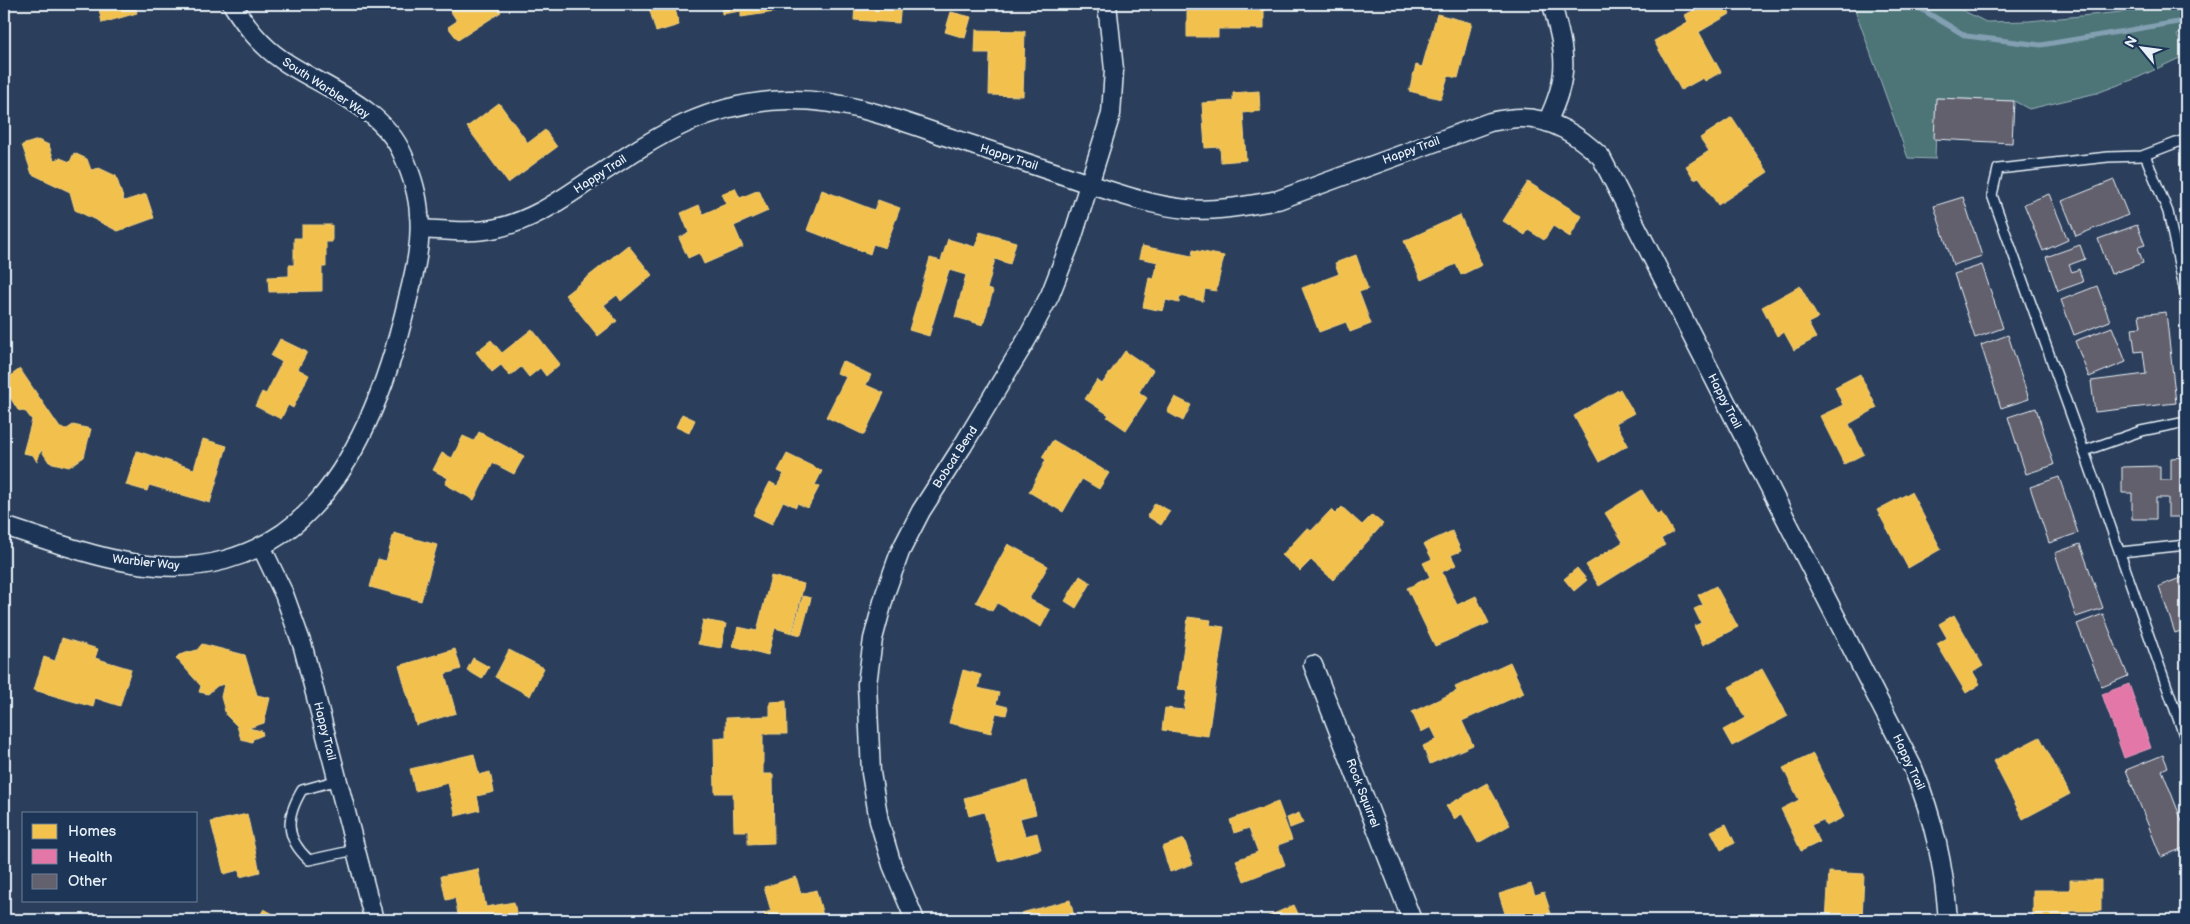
<svg xmlns="http://www.w3.org/2000/svg" width="2190" height="924" font-family="'Balsamiq Sans',sans-serif">
  <style>
    .green { fill: #4d7478; stroke: #9ab2b8 }
    .homes { fill: #f2c14e; stroke: #efcf81 }
    .health { fill: #e377a8; stroke: #e49cc0 }
    .lines { fill: none; stroke-linecap: round; stroke-linejoin: round }
    .stream { stroke: #83a0b2; stroke-width: 5 }
    .building { fill: #63616d; stroke: #e8f1f8 }
    .service-casing { stroke: #e8f1f8; stroke-width: 12 }
    .minor-casing { stroke: #e8f1f8; stroke-width: 21 }
    .service { stroke: #1d3557; stroke-width: 9 }
    .minor { stroke: #1d3557; stroke-width: 18 }
    .labels { text-anchor: middle; stroke-width: 5; stroke-linejoin: round; paint-order: stroke }
    .street-label { font-size: 12px; fill: #e8f1f8; stroke: #1d3557 }
  </style>
  <rect width="100%" height="100%" fill="#2b3e5b"/>
  <filter id="ink" filterUnits="userSpaceOnUse"><feTurbulence type="fractalNoise" baseFrequency=".02" numOctaves="2"/><feDisplacementMap in="SourceGraphic" scale="10" xChannelSelector="R" yChannelSelector="G"/><feConvolveMatrix kernelMatrix="1 2 1 2 8 2 1 2 1" color-interpolation-filters="sRGB"/></filter>
  <g filter="url(#ink)">
    <path class="green" d="M1853,4H1954L1960,9L1986,22L2029,21L2142,10L2145,4H2186V31L2177,35L2186,55L2137,78L2097,93L2029,109L2014,101L1937,98L1935,159L1908,158Z"/>
    <g class="homes">
      <path d="M98,4H135L137,13L102,23Z"/>
      <path d="M446,4H496L501,12L458,40L448,27L457,21Z"/>
      <path d="M648,4H674L679,25L656,32Z"/>
      <path d="M721,4H774L775,12L741,17V11L722,14Z"/>
      <path d="M855,4H901L899,23L854,20Z"/>
      <path d="M1187,4H1216V9L1264,8V29H1218V37H1187Z"/>
      <path d="M1705,4H1724L1730,14L1699,32L1721,72L1705,81L1703,78L1681,90L1654,41L1688,22L1685,15Z"/>
      <path d="M951,12L971,17L965,38L945,32Z"/>
      <path d="M1437,14L1472,23L1458,78L1448,76L1441,99L1409,91L1416,65L1422,67Z"/>
      <path d="M976,30L1025,31L1023,96L989,95L990,53H975Z"/>
      <path d="M1259,91L1260,111L1243,113L1246,160L1221,162L1220,147L1205,148L1202,103L1233,101V93Z"/>
      <path d="M499,103L528,143L545,130L557,147L508,183L467,127Z"/>
      <path d="M1732,117L1768,172L1718,205L1699,177L1694,179L1686,166L1709,151L1700,138Z"/>
      <path d="M38,140L49,145L54,160L60,158L70,162L74,153L87,159L91,170L99,168L116,176L124,201L146,194L154,218L118,231L75,210L70,192L32,174L22,145Z"/>
      <path d="M1528,182L1582,216L1570,237L1553,226L1544,240L1528,230L1525,235L1503,221Z"/>
      <path d="M735,188L740,198L759,190L768,211L734,226L743,247L704,264L699,253L688,258L679,238L689,233L681,213L699,205L703,214L726,204L721,194Z"/>
      <path d="M822,190L874,210L878,200L900,208L885,248L873,244L870,254L807,230Z"/>
      <path d="M1460,215L1482,265L1461,275L1456,264L1421,280L1404,241Z"/>
      <path d="M302,225H332V242H326V267H322V291L269,292L268,277L289,276V265H294V238H302Z"/>
      <path d="M980,232L1016,242L1010,264L995,259L987,289L993,291L983,325L955,317L966,275L949,270L929,336L909,330L930,258L941,261L948,239L975,247Z"/>
      <path d="M628,245L652,275L621,301L617,295L604,305L617,321L598,336L565,295Z"/>
      <path d="M1142,246L1192,256L1193,250L1224,256L1216,291L1205,289L1203,301L1180,296L1179,303L1166,300L1163,311L1143,307L1149,278L1154,279L1158,262L1139,258Z"/>
      <path d="M1356,255L1368,289L1359,292L1371,324L1350,332L1346,322L1319,332L1302,288L1339,274L1335,263Z"/>
      <path d="M1800,286L1818,318L1808,323L1816,338L1794,350L1784,332L1777,336L1762,307Z"/>
      <path d="M532,329L560,364L546,376L540,368L529,377L521,367L510,376L501,365L492,372L476,352L491,340L502,353Z"/>
      <path d="M280,339L307,352L298,369L309,375L293,408L288,405L281,419L255,406L262,392L266,394L282,362L271,356Z"/>
      <path d="M1125,351L1153,370L1139,392L1147,398L1126,430L1107,417L1109,415L1085,399L1097,380L1102,384Z"/>
      <path d="M842,361L871,375L866,385L884,393L864,435L826,417L846,377L837,373Z"/>
      <path d="M20,369L60,428L67,429L73,425L91,429L84,457L69,467L49,462L41,450L37,462L33,455L23,453L32,420L26,412L18,410L4,388L6,379Z"/>
      <path d="M1860,374L1877,408L1849,424L1864,454L1844,464L1820,416L1843,405L1835,387Z"/>
      <path d="M1620,389L1634,413L1616,423L1628,445L1599,462L1574,416Z"/>
      <path d="M1175,397L1191,405L1183,421L1167,412Z"/>
      <path d="M682,414L695,420L689,433L676,427Z"/>
      <path d="M479,432L524,456L514,474L493,463L474,500L445,484L448,478L433,470L442,453L452,458L463,436L474,441Z"/>
      <path d="M203,439L227,446L210,503L149,485L147,491L126,485L137,451L194,469Z"/>
      <path d="M1053,440L1109,473L1099,489L1082,479L1063,512L1029,492L1046,460L1042,457Z"/>
      <path d="M787,454L822,471L815,485L819,487L808,508L797,503L796,507L783,501L772,524L753,515L770,482L777,486L784,474L778,471Z"/>
      <path d="M1642,490L1657,514L1661,512L1673,532L1661,539L1665,545L1599,586L1586,565L1623,542L1605,513Z"/>
      <path d="M1911,492L1941,549L1908,568L1877,510Z"/>
      <path d="M1155,503L1170,511L1161,525L1147,516Z"/>
      <path d="M1342,507L1362,525L1372,515L1383,524L1333,580L1311,560L1300,571L1282,555L1307,528L1311,531L1331,510L1335,514Z"/>
      <path d="M1452,531L1461,551L1451,555L1456,565L1442,572L1457,605L1476,596L1489,623L1435,646L1407,588L1430,577L1423,563L1432,559L1424,544Z"/>
      <path d="M394,533L437,545L421,601L370,587L378,559L386,561Z"/>
      <path d="M1008,544L1048,566L1029,599L1050,610L1041,627L997,603L992,611L976,602Z"/>
      <path d="M1577,568L1587,580L1574,591L1564,579Z"/>
      <path d="M771,576L804,584L792,633L775,628L768,655L733,646L738,627L757,631Z"/>
      <path d="M1080,576L1091,583L1076,608L1065,601Z"/>
      <path d="M1716,586L1738,627L1703,645L1694,626L1701,623L1694,609L1703,605L1698,595Z"/>
      <path d="M803,596L811,598L801,635L793,633Z"/>
      <path d="M1954,615L1983,666L1973,672L1980,684L1966,693L1937,644L1947,638L1939,624Z"/>
      <path d="M1188,617L1211,620L1210,625L1224,627L1208,736L1162,730L1165,708L1184,710L1187,690L1178,689Z"/>
      <path d="M703,620L726,624L721,648L698,644Z"/>
      <path d="M62,638L98,649L95,658L131,669L120,706L95,698L93,707L34,690L44,657L55,661Z"/>
      <path d="M202,644L245,655L257,695L270,698L264,723L248,728L262,731L263,735L253,739L252,742L241,739L237,726L226,715L221,697L224,684L217,686L208,694L199,692L201,686L176,658L179,655L197,650Z"/>
      <path d="M455,649L461,669L445,674L456,713L416,725L399,666Z"/>
      <path d="M509,650L544,668L530,696L495,677Z"/>
      <path d="M473,658L489,667L482,679L467,670Z"/>
      <path d="M1510,662L1524,693L1462,721L1473,745L1430,764L1423,746L1437,739L1431,727L1421,732L1412,712L1457,691L1455,687Z"/>
      <path d="M1762,669L1788,716L1732,746L1723,730L1745,718L1729,687Z"/>
      <path d="M963,670L981,675L978,688L999,693L996,704L1008,707L1006,715L996,713L991,733L949,723Z"/>
      <path d="M786,701L787,734H763V774H773L774,843L748,844V831H734L733,793H715L714,738H726V718L770,716V702Z"/>
      <path d="M2040,737L2070,794L2023,819L1993,761Z"/>
      <path d="M474,754L479,775L490,772L494,792L477,796L480,810L456,816L448,783L415,791L410,769Z"/>
      <path d="M1813,754L1844,817L1826,826L1823,820L1811,825L1820,842L1801,851L1781,809L1799,800L1783,768Z"/>
      <path d="M1027,781L1036,814L1020,818L1025,836L1037,833L1041,849L998,861L984,812L969,816L964,798Z"/>
      <path d="M1487,783L1510,825L1478,843L1462,814L1454,819L1446,806Z"/>
      <path d="M1278,802L1292,840L1278,845L1285,865L1244,881L1236,860L1258,852L1249,828L1234,833L1230,820Z"/>
      <path d="M1299,813L1303,823L1290,828L1287,818Z"/>
      <path d="M247,814L260,872L240,877L239,870L224,874L211,822Z"/>
      <path d="M1726,824L1735,843L1721,850L1711,831Z"/>
      <path d="M1184,839L1193,864L1170,872L1162,847Z"/>
      <path d="M478,869L486,907L514,902L517,917L502,920H459L455,898L446,900L441,876Z"/>
      <path d="M1829,872L1864,874L1862,920H1826Z"/>
      <path d="M796,877L801,894L816,890L824,919L766,920L764,913L771,911L764,887Z"/>
      <path d="M2070,880H2101V911H2070V920H2033V890H2070Z"/>
      <path d="M1531,884L1535,895L1544,892L1553,920H1507L1499,894Z"/>
      <path d="M1070,900L1075,920H1023L1021,913Z"/>
      <path d="M1294,905L1301,920H1260Z"/>
      <path d="M264,909L284,920H257Z"/>
    </g>
    <path class="health" d="M2129,684L2151,748L2124,758L2102,694Z"/>
    <g class="lines">
      <path class="stream" d="M1913,4L1966,36L2041,45L2178,22"/>
    </g>
    <g class="building">
      <path d="M1936,98L2014,101L2012,143L1934,139Z"/>
      <path d="M2114,180L2128,215L2076,236L2062,201Z"/>
      <path d="M2049,194L2068,240L2043,251L2024,204Z"/>
      <path d="M1963,197L1982,256L1953,265L1934,206Z"/>
      <path d="M2137,225L2145,245L2138,247L2143,263L2111,274L2098,239Z"/>
      <path d="M2080,245L2085,259L2069,265L2072,272L2079,269L2083,282L2058,291L2046,257Z"/>
      <path d="M1982,265L2003,328L1975,338L1954,274Z"/>
      <path d="M2097,286L2110,321L2074,335L2061,300Z"/>
      <path d="M2166,312L2176,403L2095,412L2091,381L2146,374L2143,351L2135,352L2132,328L2141,327L2139,315Z"/>
      <path d="M2112,327L2126,362L2089,377L2075,341Z"/>
      <path d="M2008,335L2029,399L2001,408L1981,345Z"/>
      <path d="M2036,408L2054,465L2026,474L2008,417Z"/>
      <path d="M2184,448H2186V517H2168V498H2156V519H2132V493H2122V467L2160,466V480H2171V458L2185,457Z"/>
      <path d="M2059,477L2078,533L2049,543L2030,487Z"/>
      <path d="M2080,544L2103,608L2076,617L2055,553Z"/>
      <path d="M2186,576V629L2175,633L2159,586Z"/>
      <path d="M2103,614L2128,676L2102,687L2077,624Z"/>
      <path d="M2186,640V663L2179,642Z"/>
      <path d="M2163,755L2168,767L2162,770L2186,831V847L2161,857L2126,770Z"/>
    </g>
    <g class="lines">
      <g class="service-casing">
        <g id="service">
          <path d="M2145,155L2168,212L2186,297"/>
          <path d="M2186,422L2141,431L2084,451L2186,741"/>
          <path d="M2084,451L1992,195L1998,169L2108,157L2142,156L2186,139"/>
          <path d="M2121,552L2186,545"/>
          <path d="M338,780L302,790C286,817 284,837 309,860L355,850"/>
        </g>
      </g>
      <g class="minor-casing">
        <g id="minor">
          <path d="M1547,122C1571,73 1565,54 1552,4"/>
          <path d="M420,229C445,230 471,234 497,228C533,220 559,201 589,181C654,138 707,101 789,100C844,99 896,119 948,137C994,152 1040,167 1086,183C1119,194 1153,206 1187,209C1217,212 1249,205 1278,200L1490,122C1500,120 1511,118 1521,118C1553,118 1579,136 1601,157L1913,768C1934,820 1944,865 1948,920"/>
          <path d="M4,526C74,548 150,581 225,560C257,551 287,534 310,510C363,455 391,371 408,298C415,271 422,241 419,214C418,193 411,173 403,155C382,106 322,87 282,60C260,45 246,26 232,4"/>
          <path d="M261,546L284,594L303,647L374,920"/>
          <path d="M1313,665L1412,920"/>
          <path d="M915,920L892,865L879,821L871,773L867,684L873,639L885,594L900,552L921,511L962,447L1027,339L1050,295L1072,239L1111,114L1114,70L1107,4"/>
        </g>
      </g>
      <use href="#service" class="service"/>
      <use href="#minor" class="minor"/>
    </g>
  </g>
  <g class="labels">
    <g class="street-label">
      <text transform="translate(326 88) rotate(33)" y="4">South Warbler Way</text>
      <text transform="translate(1411 150) rotate(-20)" y="4">Happy Trail</text>
      <text transform="translate(1009 157) rotate(18)" y="4">Happy Trail</text>
      <text transform="translate(600 174) rotate(-33)" y="4">Happy Trail</text>
      <text transform="translate(1725 401) rotate(63)" y="4">Happy Trail</text>
      <text transform="translate(955 457) rotate(-57)" y="4">Bobcat Bend</text>
      <text transform="translate(146 562) rotate(6)" y="4">Warbler Way</text>
      <text transform="translate(325 731) rotate(76)" y="4">Happy Trail</text>
      <text transform="translate(1909 762) rotate(65)" y="4">Happy Trail</text>
      <text transform="translate(1363 793) rotate(69)" y="4">Rock Squirrel</text>
    </g>
  </g>
  <rect width="2190" height="924" fill="none" stroke="#1d3557" stroke-width="20"/>
  <rect x="10" y="10" width="2170" height="904" fill="none" stroke="#e8f1f8" stroke-width="2" filter="url(#ink)"/>
  <rect x="22" y="812" width="175" height="90" fill="#1d3557" stroke="#6e8097"/>
  <rect x="32" y="824" width="25" height="15" fill="#f2c14e" stroke="#6e8097"/>
  <text x="68" y="836" font-size="15" fill="#e8f1f8">Homes</text>
  <rect x="32" y="849" width="25" height="15" fill="#e377a8" stroke="#6e8097"/>
  <text x="68" y="862" font-size="15" fill="#e8f1f8">Health</text>
  <rect x="32" y="874" width="25" height="15" fill="#63616d" stroke="#6e8097"/>
  <text x="68" y="886" font-size="15" fill="#e8f1f8">Other</text>
  <g transform="translate(2142 48) rotate(299)" stroke="#1d3557" stroke-width="4" paint-order="stroke">
  <path d="M0-4L9 19L0 12L-9 19Z" fill="#e8f1f8"/>
  <text y="-8" font-size="14" font-weight="bold" text-anchor="middle" fill="#e8f1f8">N</text>
  </g>
</svg>
